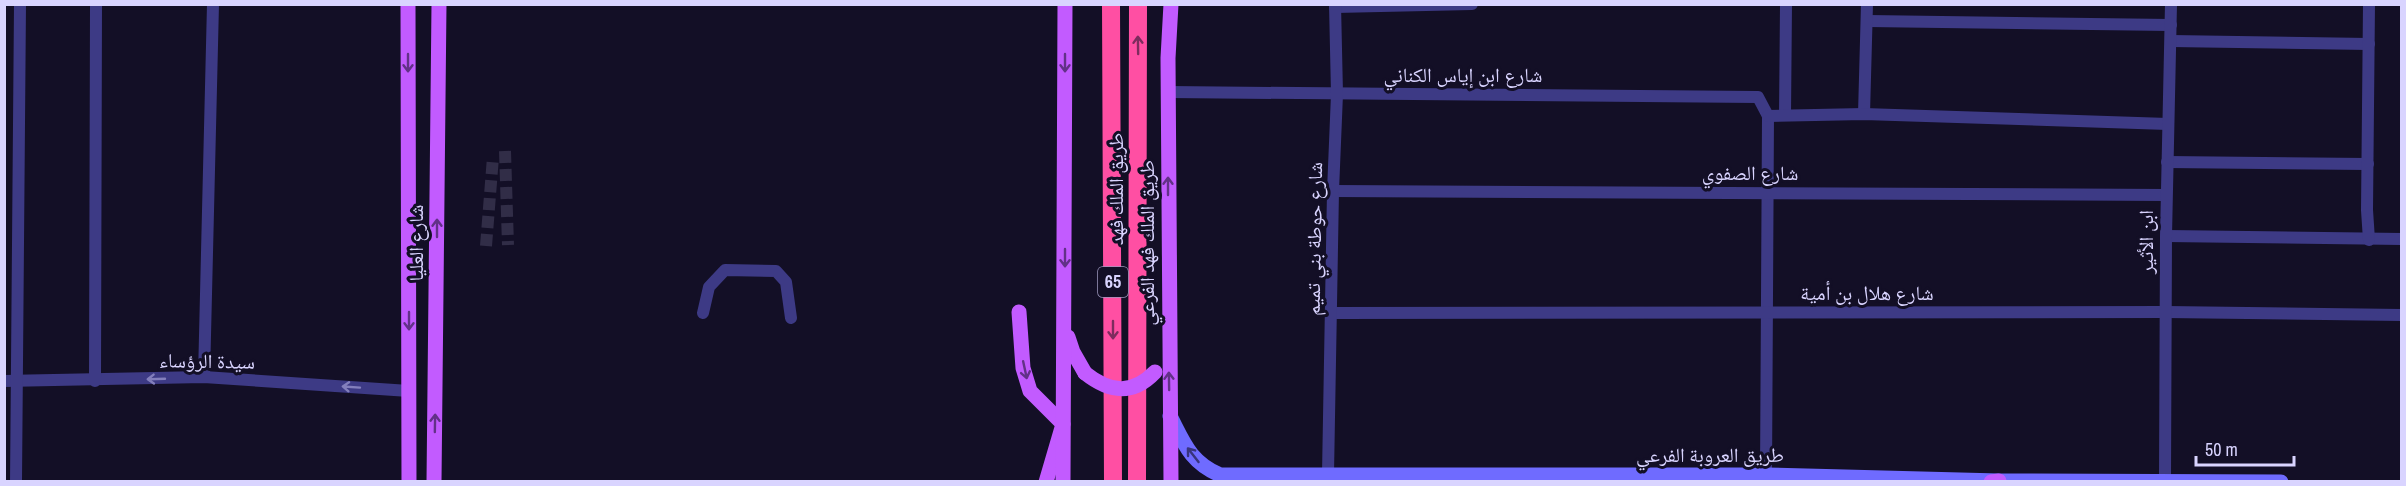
<svg xmlns="http://www.w3.org/2000/svg" width="2406" height="486" font-family="'Archivo Narrow','Noto Naskh Arabic',sans-serif">
  <style>
    .lines { fill: none; stroke-linecap: round; stroke-linejoin: round }
    .street-tunnel { stroke: #312d47; stroke-width: 12; stroke-dasharray: 12 6; stroke-linecap: butt }
    .street { stroke: #3d3a85; stroke-width: 12 }
    .secondary { stroke: #6f6bff; stroke-width: 15 }
    .primary { stroke: #c25bff; stroke-width: 15 }
    .highway { stroke: #ff4fa3; stroke-width: 18 }
    .primary-bridge { stroke: #c25bff; stroke-width: 15 }
    .oneway { stroke: #7d2c5e }
    .oneway2 { stroke: #623188 }
    .oneway3 { stroke: #837fbc }
    .oneway4 { stroke: #38347d }
    .labels { text-anchor: middle; stroke-width: 6; stroke-linejoin: round; paint-order: stroke }
    .shield { fill: #130f26; stroke: #9e99be; stroke-width: 1.5 }
    .shield-label { font-size: 18px; font-weight: bold; fill: #d9d4ff }
    .street-label { font-size: 20px; fill: #d9d4ff; stroke: #130f26 }
  </style>
  <rect width="100%" height="100%" fill="#130f26"/>
  <g class="lines">
    <g class="street-tunnel">
      <path d="M505,151L508,245"/>
      <path d="M486,246L493,157"/>
    </g>
    <g class="street">
      <path d="M1335,7L1472,4"/>
      <path d="M1868,21L2171,25"/>
      <path d="M2171,41L2369,44"/>
      <path d="M1168,92L1758,97L1768,116L1766,475"/>
      <path d="M1864,114L1867,4"/>
      <path d="M1785,115L1786,4"/>
      <path d="M1768,116L1864,114L2168,124"/>
      <path d="M2167,162L2368,164"/>
      <path d="M1333,191L2166,195"/>
      <path d="M2166,236L2402,239"/>
      <path d="M2369,240L2367,210L2369,4"/>
      <path d="M703,313L709,287L725,270L776,271L786,282L791,318"/>
      <path d="M1332,313L2166,312L2402,315"/>
      <path d="M204,377L213,4"/>
      <path d="M4,381L204,377L409,391"/>
      <path d="M95,381L96,4"/>
      <path d="M1328,474L1333,191L1337,94L1335,4"/>
      <path d="M2165,480L2166,236L2171,4"/>
      <path d="M16,482L20,4"/>
    </g>
    <path class="secondary" d="M1170,416C1184,443 1190,462 1220,475H1766L1999,481L2281,482"/>
    <g class="primary">
      <path d="M408,4L409,482"/>
      <path d="M1019,312L1023,368L1030,391L1063,424L1046,482"/>
      <path d="M1068,337L1073,352L1085,373"/>
      <path d="M434,482L439,4"/>
      <path d="M1063,482L1065,4"/>
      <path d="M1171,482L1168,58L1171,4"/>
      <path d="M1991,482L1999,481"/>
    </g>
    <g class="highway">
      <path d="M1111,4L1113,482"/>
      <path d="M1137,482L1138,4"/>
    </g>
    <path class="primary-bridge" d="M1085,373C1110,393 1133,395 1155,372"/>
  </g>
  <defs><path id="oneway-shaft" d="M-6 0H5M1.5-3L5.5 0L1.5 3" fill="none" stroke-width="1.6" stroke-linecap="round" stroke-linejoin="round" transform="scale(1.5)"/></defs>
  <g class="oneway">
    <use href="#oneway-shaft" transform="translate(1138 45) rotate(-91)"/>
    <use href="#oneway-shaft" transform="translate(1113 330) rotate(90)"/>
  </g>
  <g class="oneway2">
    <use href="#oneway-shaft" transform="translate(408 63) rotate(90)"/>
    <use href="#oneway-shaft" transform="translate(1065 63) rotate(90)"/>
    <use href="#oneway-shaft" transform="translate(1168 186) rotate(-90)"/>
    <use href="#oneway-shaft" transform="translate(437 228) rotate(-90)"/>
    <use href="#oneway-shaft" transform="translate(1065 258) rotate(90)"/>
    <use href="#oneway-shaft" transform="translate(409 321) rotate(90)"/>
    <use href="#oneway-shaft" transform="translate(1025 370) rotate(78)"/>
    <use href="#oneway-shaft" transform="translate(1169 381) rotate(-91)"/>
    <use href="#oneway-shaft" transform="translate(435 423) rotate(-89)"/>
  </g>
  <g class="oneway3">
    <use href="#oneway-shaft" transform="translate(156 379) rotate(178)"/>
    <use href="#oneway-shaft" transform="translate(351 387) rotate(-176)"/>
  </g>
  <use class="oneway4" href="#oneway-shaft" transform="translate(1193 455) rotate(-128)"/>
  <g class="labels">
    <rect class="shield" x="1098" y="267" width="30" height="30" rx="4.5"/>
    <g class="shield-label">
      <text x="1113" y="288">65</text>
    </g>
    <g class="street-label">
      <text x="1463" y="82">شارع ابن إياس الكناني</text>
      <text x="1750" y="180">شارع الصفوي</text>
      <text transform="translate(1116 189) rotate(-90)" y="7">طريق الملك فهد</text>
      <text transform="translate(1314 239) rotate(-89)" y="7">شارع حوطة بني تميم</text>
      <text transform="translate(2146 242) rotate(-90)" y="7">ابن الأثير</text>
      <text transform="translate(416 243) rotate(-90)" y="7">شارع العليا</text>
      <text transform="translate(1147 243) rotate(-90)" y="7">طريق الملك فهد الفرعي</text>
      <text x="1867" y="300">شارع هلال بن أمية</text>
      <text transform="translate(207 361) rotate(1)" y="7">سيدة الرؤساء</text>
      <text x="1710" y="462">طريق العروبة الفرعي</text>
    </g>
  </g>
  <rect width="2406" height="486" fill="none" stroke="#d9d4ff" stroke-width="12"/>
  <path d="M2196 456v9h98v-9" fill="none" stroke="#d9d4ff" stroke-width="3"/>
  <text x="2205" y="456" font-size="18" fill="#d9d4ff" stroke="#130f26" stroke-width="4.5" paint-order="stroke">50 m</text>
</svg>
